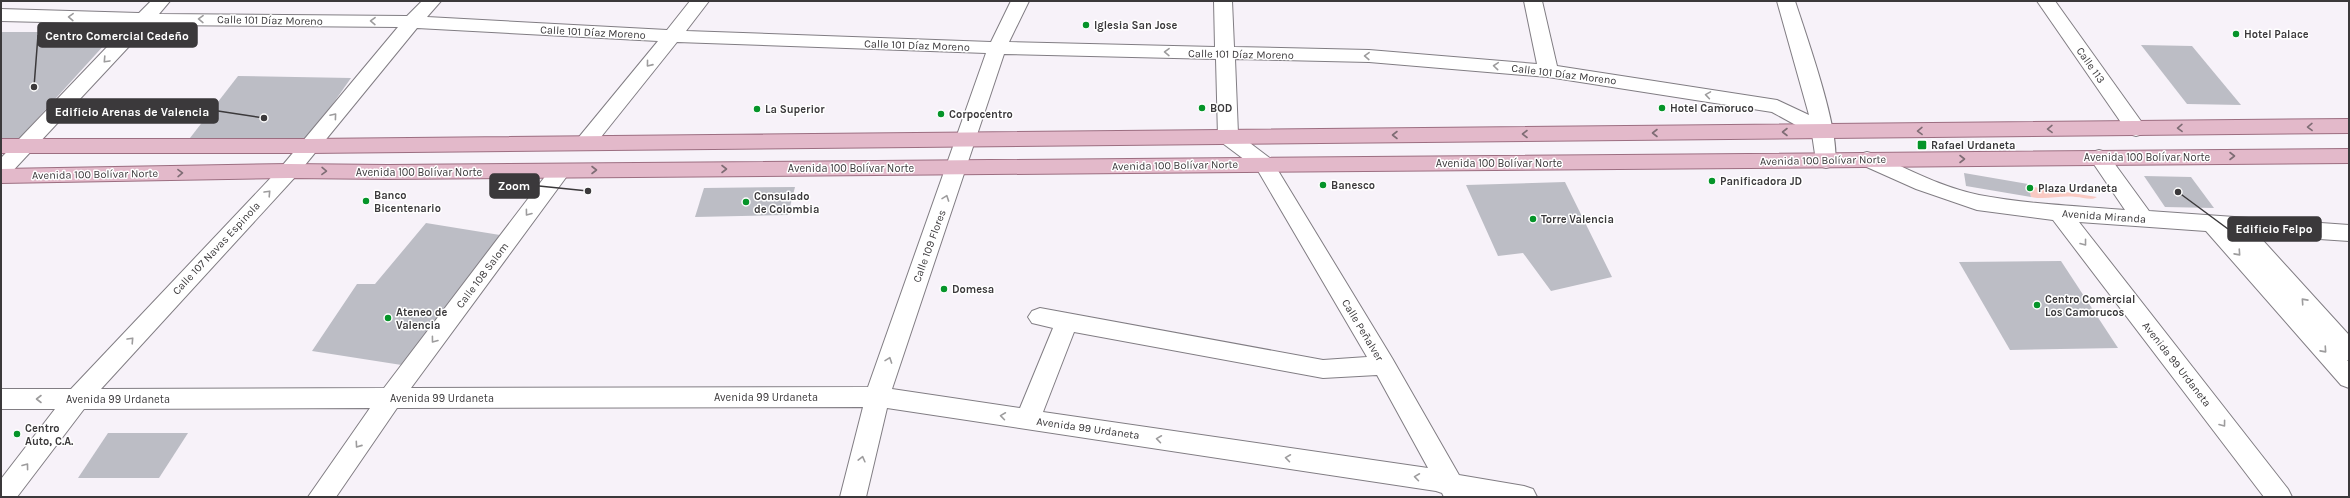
<svg xmlns="http://www.w3.org/2000/svg" width="2350" height="498" font-family="Karla,sans-serif">
  <style>
    .green { fill: #f9c9c2 }
    .building { fill: #bcbdc5 }
    .lines { fill: none; stroke-linecap: round; stroke-linejoin: round }
    .minor-casing { stroke: #817d83; stroke-width: 2 }
    .major-casing { stroke: #9c6e81; stroke-width: 2 }
    .minor { fill: #fff; fill-rule: evenodd }
    .major { fill: #e3b9ca; fill-rule: evenodd }
    .oneway { stroke: #9d9c9d }
    .oneway2 { stroke: #7e6c74 }
    .poi-dot { fill: #059429; stroke: #fff; stroke-width: 1.5 }
    .labels { text-anchor: middle; stroke-width: 3; stroke-linejoin: round; paint-order: stroke }
    .street-label { font-size: 11px; fill: #3b393b; stroke: #fff }
    .poi-label { font-size: 11px; font-weight: bold; fill: #3b393b; stroke: #fff; text-anchor: start }
    .leader { fill: none; stroke: #3b393b; stroke-width: 1.5 }
    .callout-dot { fill: #3b393b; stroke: #fff; stroke-width: 1.5 }
    .callout { fill: #3b393b; stroke: #3b393b; stroke-width: 1.5 }
    .callout-label { font-size: 12px; text-anchor: middle; font-weight: bold; fill: #fff }
  </style>
  <rect width="100%" height="100%" fill="#f7f2f9"/>
  <path class="green" d="M2028,186L2097,197C2091,201 2083,197 2076,197C2060,195 2047,200 2031,197Z"/>
  <g class="building">
    <path d="M1,32H116L17,141H1Z"/>
    <path d="M2141,45L2192,46L2241,105L2187,104Z"/>
    <path d="M238,76L351,78L308,139L190,138Z"/>
    <path d="M1964,173L2028,184L2031,197L1966,186Z"/>
    <path d="M2144,176L2191,177L2214,208L2165,207Z"/>
    <path d="M1565,182L1612,277L1551,291L1523,253L1498,256L1466,185Z"/>
    <path d="M795,187L788,215L695,217L704,188Z"/>
    <path d="M426,223L500,235L408,366L312,351L357,284H375Z"/>
    <path d="M2061,261L2118,348L2010,350L1959,262Z"/>
    <path d="M108,433H188L159,478H78Z"/>
  </g>
  <g class="lines">
    <g class="minor-casing">
      <g id="minor">
        <path d="M151,1H170L159,14L407,16L422,1H441L427,17L667,30L690,1H709L686,31L991,42L1011,1H1029L1009,42L1215,47L1214,1H1232L1234,47L1369,50L1537,64L1524,1H1542L1557,66L1777,100L1809,115L1777,1H1795C1804,29 1846,146 1833,166L1826,168L1819,166L1816,161L1812,134L1772,112L1548,77L1369,62L1235,59L1238,134L1271,159L1392,358L1459,475L1524,486L1533,489L1537,497H1444L1442,493L1436,491L887,408L866,497H840L863,407L397,408L336,497H308L370,408L84,409L17,497H1V479L55,409H1V389H71L282,166L398,27L149,25L8,176L1,178V158L129,24L1,21V9L139,13ZM417,28L658,41L579,137L576,142L579,147L586,149L593,147L677,42L986,53L868,387L411,388L567,176L570,171L567,166L560,164L553,166L384,388L101,389L296,176ZM1004,54L1216,59L1218,137L1221,142L1257,169L1367,357L1323,360L1040,308L1032,311L1028,317L1032,323L1053,328L1020,408L892,389ZM1074,332L1323,378L1377,375L1428,468L1043,412Z"/>
        <path d="M2037,1H2055L2143,124L2146,129L2143,134L2136,136L2129,134Z"/>
        <path d="M2099,150L2106,152L2149,211L2349,225V241L2258,235L2349,335V360H2347L2349,362V388L2341,385L2206,231L2079,222L2288,489L2292,497H2264L2053,220L1977,210L1916,189L1860,164L1857,159L1860,154L1867,152L1874,154C1908,169 1943,188 1979,195C2027,204 2077,206 2125,210L2089,157L2092,152Z"/>
      </g>
    </g>
    <g class="major-casing">
      <g id="major">
        <path d="M2349,119V133L309,153H1V139H309Z"/>
        <path d="M2349,149V163L388,179L289,178L1,183V169L289,164L388,165Z"/>
      </g>
    </g>
    <use href="#minor" class="minor"/>
    <use href="#major" class="major"/>
  </g>
  <defs><path id="oneway-chevron" d="M-2-3.5L2.5 0L-2 3.5" fill="none" stroke-width="1.6" stroke-linecap="round" stroke-linejoin="round"/></defs>
  <g class="oneway">
    <use href="#oneway-chevron" transform="translate(71 17) rotate(-178)"/>
    <use href="#oneway-chevron" transform="translate(201 19) rotate(-179)"/>
    <use href="#oneway-chevron" transform="translate(373 21) rotate(-179)"/>
    <use href="#oneway-chevron" transform="translate(1167 52) rotate(-179)"/>
    <use href="#oneway-chevron" transform="translate(1367 56) rotate(-178)"/>
    <use href="#oneway-chevron" transform="translate(106 60) rotate(133)"/>
    <use href="#oneway-chevron" transform="translate(649 64) rotate(129)"/>
    <use href="#oneway-chevron" transform="translate(1496 66) rotate(-175)"/>
    <use href="#oneway-chevron" transform="translate(1708 95) rotate(-171)"/>
    <use href="#oneway-chevron" transform="translate(334 116) rotate(-50)"/>
    <use href="#oneway-chevron" transform="translate(268 193) rotate(-47)"/>
    <use href="#oneway-chevron" transform="translate(946 198) rotate(-70)"/>
    <use href="#oneway-chevron" transform="translate(528 213) rotate(127)"/>
    <use href="#oneway-chevron" transform="translate(2084 243) rotate(52)"/>
    <use href="#oneway-chevron" transform="translate(2238 253) rotate(48)"/>
    <use href="#oneway-chevron" transform="translate(2304 301) rotate(-132)"/>
    <use href="#oneway-chevron" transform="translate(131 340) rotate(-47)"/>
    <use href="#oneway-chevron" transform="translate(434 340) rotate(127)"/>
    <use href="#oneway-chevron" transform="translate(2324 350) rotate(48)"/>
    <use href="#oneway-chevron" transform="translate(889 360) rotate(-70)"/>
    <use href="#oneway-chevron" transform="translate(39 399) rotate(-180)"/>
    <use href="#oneway-chevron" transform="translate(1003 416) rotate(-172)"/>
    <use href="#oneway-chevron" transform="translate(2223 424) rotate(53)"/>
    <use href="#oneway-chevron" transform="translate(1159 439) rotate(-172)"/>
    <use href="#oneway-chevron" transform="translate(358 445) rotate(125)"/>
    <use href="#oneway-chevron" transform="translate(1288 458) rotate(-172)"/>
    <use href="#oneway-chevron" transform="translate(862 459) rotate(-76)"/>
    <use href="#oneway-chevron" transform="translate(26 466) rotate(-53)"/>
    <use href="#oneway-chevron" transform="translate(1417 477) rotate(-172)"/>
  </g>
  <g class="oneway2">
    <use href="#oneway-chevron" transform="translate(2310 127) rotate(179)"/>
    <use href="#oneway-chevron" transform="translate(2180 128) rotate(179)"/>
    <use href="#oneway-chevron" transform="translate(2050 129) rotate(179)"/>
    <use href="#oneway-chevron" transform="translate(1920 131) rotate(179)"/>
    <use href="#oneway-chevron" transform="translate(1785 132) rotate(180)"/>
    <use href="#oneway-chevron" transform="translate(1655 133) rotate(180)"/>
    <use href="#oneway-chevron" transform="translate(1525 134) rotate(180)"/>
    <use href="#oneway-chevron" transform="translate(1395 135) rotate(180)"/>
    <use href="#oneway-chevron" transform="translate(2232 156)"/>
    <use href="#oneway-chevron" transform="translate(1962 159)"/>
    <use href="#oneway-chevron" transform="translate(724 169)"/>
    <use href="#oneway-chevron" transform="translate(594 170)"/>
    <use href="#oneway-chevron" transform="translate(324 171) rotate(1)"/>
    <use href="#oneway-chevron" transform="translate(180 173) rotate(-1)"/>
  </g>
  <g class="poi-dot">
    <circle cx="1086" cy="25" r="4"/>
    <circle cx="2236" cy="34" r="4"/>
    <circle cx="1202" cy="108" r="4"/>
    <circle cx="1662" cy="108" r="4"/>
    <circle cx="757" cy="109" r="4"/>
    <circle cx="941" cy="114" r="4"/>
    <rect x="1917" y="140" width="10" height="10" rx="2"/>
    <circle cx="1712" cy="181" r="4"/>
    <circle cx="1323" cy="185" r="4"/>
    <circle cx="2030" cy="188" r="4"/>
    <circle cx="366" cy="201" r="4"/>
    <circle cx="746" cy="202" r="4"/>
    <circle cx="1533" cy="219" r="4"/>
    <circle cx="944" cy="289" r="4"/>
    <circle cx="2037" cy="305" r="4"/>
    <circle cx="388" cy="318" r="4"/>
    <circle cx="17" cy="434" r="4"/>
  </g>
  <g class="labels">
    <g class="street-label">
      <text transform="translate(270 20) rotate(1)" y="4">Calle 101 Díaz Moreno</text>
      <text transform="translate(593 32) rotate(3)" y="4">Calle 101 Díaz Moreno</text>
      <text transform="translate(917 45) rotate(2)" y="4">Calle 101 Díaz Moreno</text>
      <text transform="translate(1241 54) rotate(1)" y="4">Calle 101 Díaz Moreno</text>
      <text transform="translate(2091 65) rotate(55)" y="4">Calle 113</text>
      <text transform="translate(1564 74) rotate(7)" y="4">Calle 101 Díaz Moreno</text>
      <text x="2147" y="161">Avenida 100 Bolívar Norte</text>
      <text transform="translate(1823 160) rotate(-1)" y="4">Avenida 100 Bolívar Norte</text>
      <text x="1499" y="167">Avenida 100 Bolívar Norte</text>
      <text transform="translate(1175 165) rotate(-1)" y="4">Avenida 100 Bolívar Norte</text>
      <text x="851" y="172">Avenida 100 Bolívar Norte</text>
      <text x="419" y="176">Avenida 100 Bolívar Norte</text>
      <text transform="translate(95 174) rotate(-1)" y="4">Avenida 100 Bolívar Norte</text>
      <text transform="translate(2104 216) rotate(4)" y="4">Avenida Miranda</text>
      <text transform="translate(929 246) rotate(-70)" y="4">Calle 109 Flores</text>
      <text transform="translate(216 248) rotate(-47)" y="4">Calle 107 Navas Espinola</text>
      <text transform="translate(482 275) rotate(-53)" y="4">Calle 108 Salom</text>
      <text transform="translate(1363 330) rotate(59)" y="4">Calle Peñalver</text>
      <text transform="translate(2177 364) rotate(52)" y="4">Avenida 99 Urdaneta</text>
      <text x="766" y="401">Avenida 99 Urdaneta</text>
      <text x="442" y="402">Avenida 99 Urdaneta</text>
      <text x="118" y="403">Avenida 99 Urdaneta</text>
      <text transform="translate(1088 428) rotate(8)" y="4">Avenida 99 Urdaneta</text>
    </g>
    <g class="poi-label">
      <text x="1094" y="29">Iglesia San Jose</text>
      <text x="2244" y="38">Hotel Palace</text>
      <text x="1210" y="112">BOD</text>
      <text x="1670" y="112">Hotel Camoruco</text>
      <text x="765" y="113">La Superior</text>
      <text x="949" y="118">Corpocentro</text>
      <text x="1931" y="149">Rafael Urdaneta</text>
      <text x="1720" y="185">Panificadora JD</text>
      <text x="1331" y="189">Banesco</text>
      <text x="2038" y="192">Plaza Urdaneta</text>
      <text x="374" y="199">Banco<tspan x="374" dy="13">Bicentenario</tspan></text>
      <text x="754" y="200">Consulado<tspan x="754" dy="13">de Colombia</tspan></text>
      <text x="1541" y="223">Torre Valencia</text>
      <text x="952" y="293">Domesa</text>
      <text x="2045" y="303">Centro Comercial<tspan x="2045" dy="13">Los Camorucos</tspan></text>
      <text x="396" y="316">Ateneo de<tspan x="396" dy="13">Valencia</tspan></text>
      <text x="25" y="432">Centro<tspan x="25" dy="13">Auto, C.A.</tspan></text>
    </g>
  </g>
  <path class="leader" d="M34 87L38 35M264 118L218 111M588 191L539 186M2178 192L2228 229"/>
  <g class="callout-dot">
    <circle cx="34" cy="87" r="4"/>
    <circle cx="264" cy="118" r="4"/>
    <circle cx="588" cy="191" r="4"/>
    <circle cx="2178" cy="192" r="4"/>
  </g>
  <g class="callout">
    <rect x="38" y="23" width="159" height="24" rx="4"/>
    <rect x="47" y="99" width="171" height="24" rx="4"/>
    <rect x="490" y="174" width="49" height="24" rx="4"/>
    <rect x="2228" y="217" width="93" height="24" rx="4"/>
  </g>
  <g class="callout-label">
    <text x="117" y="40">Centro Comercial Cedeño</text>
    <text x="132" y="116">Edificio Arenas de Valencia</text>
    <text x="514" y="190">Zoom</text>
    <text x="2274" y="233">Edificio Felpo</text>
  </g>
  <rect width="2350" height="498" fill="none" stroke="#3b393b" stroke-width="4"/>
</svg>
